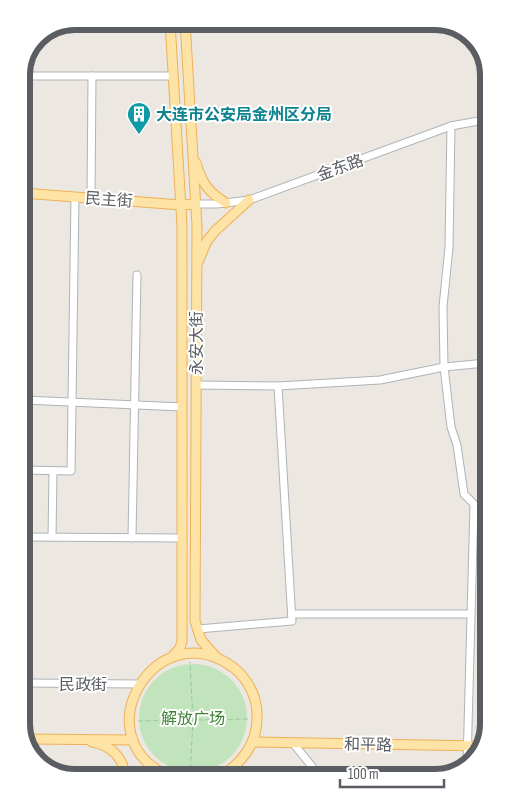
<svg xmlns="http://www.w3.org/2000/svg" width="510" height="799" font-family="'Sofia Sans Condensed','Noto Sans SC',sans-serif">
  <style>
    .green { fill: #c2e4bd }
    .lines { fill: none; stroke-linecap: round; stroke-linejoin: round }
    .minor-casing { stroke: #afb3b7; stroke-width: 9 }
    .major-casing { stroke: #eeb058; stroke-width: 11 }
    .path { stroke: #98c89f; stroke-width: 1; stroke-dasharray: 5 2.5; stroke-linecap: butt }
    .minor { stroke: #fff; stroke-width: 7 }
    .major { stroke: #fde3a5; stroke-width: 9 }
    .labels { text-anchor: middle; stroke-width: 4; stroke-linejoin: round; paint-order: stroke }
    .culture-label { font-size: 16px; font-weight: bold; fill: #0d838f; stroke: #fff; text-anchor: start }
    .street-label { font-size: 16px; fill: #5a5e62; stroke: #fff }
    .park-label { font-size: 16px; fill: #3d8436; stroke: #fff }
    .rim { fill: none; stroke: #5a5e62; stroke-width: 6 }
  </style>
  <rect width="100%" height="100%" fill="#ece8e1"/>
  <circle class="green" cx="193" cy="718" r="54"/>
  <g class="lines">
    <g class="minor-casing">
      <g id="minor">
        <path d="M21,76H173"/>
        <path d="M451,126L449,247L443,307L444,367L451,427L457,445L464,494L474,504L467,765"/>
        <path d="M91,198L92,76"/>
        <path d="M195,204H217L249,200L451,126L484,120"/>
        <path d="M196,385L278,386L292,621L198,629"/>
        <path d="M278,386L380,380L444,367L486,363"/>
        <path d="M24,400L182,407"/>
        <path d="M25,470L71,471L75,197"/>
        <path d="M25,537L182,538"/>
        <path d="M52,537L53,471"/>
        <path d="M132,538L137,275"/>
        <path d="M292,614H471"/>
        <path d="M26,683L139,684"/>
        <path d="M293,743L318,774"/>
      </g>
    </g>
    <g class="major-casing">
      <g id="major">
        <path d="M170,21L182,226V641L180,648L172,657"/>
        <path d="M185,21L197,226L195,621L201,640L217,658"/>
        <path d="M196,163C202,183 208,192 226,203"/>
        <path d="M22,193L181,205L195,204"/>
        <path d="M198,262L207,241L215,231L249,200"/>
        <path d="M27,739L133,740"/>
        <path d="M92,742C111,745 124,758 125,777"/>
        <path d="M253,742L483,746"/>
        <path d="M169,776C81,738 156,610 234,668C249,680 258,699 257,718C257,743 242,764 220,776"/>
      </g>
    </g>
    <g class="path">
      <path d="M138,721L249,719"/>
      <path d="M190,776L193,720L190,662"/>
    </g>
    <use href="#minor" class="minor"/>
    <use href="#major" class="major"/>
  </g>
  <defs>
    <g id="building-pin" transform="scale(1.25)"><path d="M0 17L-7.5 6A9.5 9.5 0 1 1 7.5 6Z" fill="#0f9aa8" stroke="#fff"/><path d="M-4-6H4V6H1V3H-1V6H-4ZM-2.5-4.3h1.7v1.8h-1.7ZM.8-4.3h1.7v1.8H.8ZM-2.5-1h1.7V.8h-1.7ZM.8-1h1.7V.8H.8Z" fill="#fff"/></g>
  </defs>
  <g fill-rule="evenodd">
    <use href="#building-pin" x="139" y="114"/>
  </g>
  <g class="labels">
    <g class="culture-label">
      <text x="156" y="120">大连市公安局金州区分局</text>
    </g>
    <g class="street-label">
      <text transform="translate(340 167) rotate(-20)" y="6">金东路</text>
      <text transform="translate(109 199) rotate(4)" y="6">民主街</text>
      <text transform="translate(196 343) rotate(-90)" y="6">永安大街</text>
      <text x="83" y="690">民政街</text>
      <text transform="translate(368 744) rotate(1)" y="6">和平路</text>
    </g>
    <g class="park-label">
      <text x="193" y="724">解放广场</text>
    </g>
  </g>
  <path d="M0 0H510V799H0ZM75 30H435A45 45 0 0 1 480 75V724A45 45 0 0 1 435 769H75A45 45 0 0 1 30 724V75A45 45 0 0 1 75 30Z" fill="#fff" fill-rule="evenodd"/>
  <path class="rim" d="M75 30H435A45 45 0 0 1 480 75V724A45 45 0 0 1 435 769H75A45 45 0 0 1 30 724V75A45 45 0 0 1 75 30Z"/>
  <path d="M340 779v8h104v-8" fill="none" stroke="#5a5e62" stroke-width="2.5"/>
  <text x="348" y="779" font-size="15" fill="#5a5e62" stroke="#ffffff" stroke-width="4" paint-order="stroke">100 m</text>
</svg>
